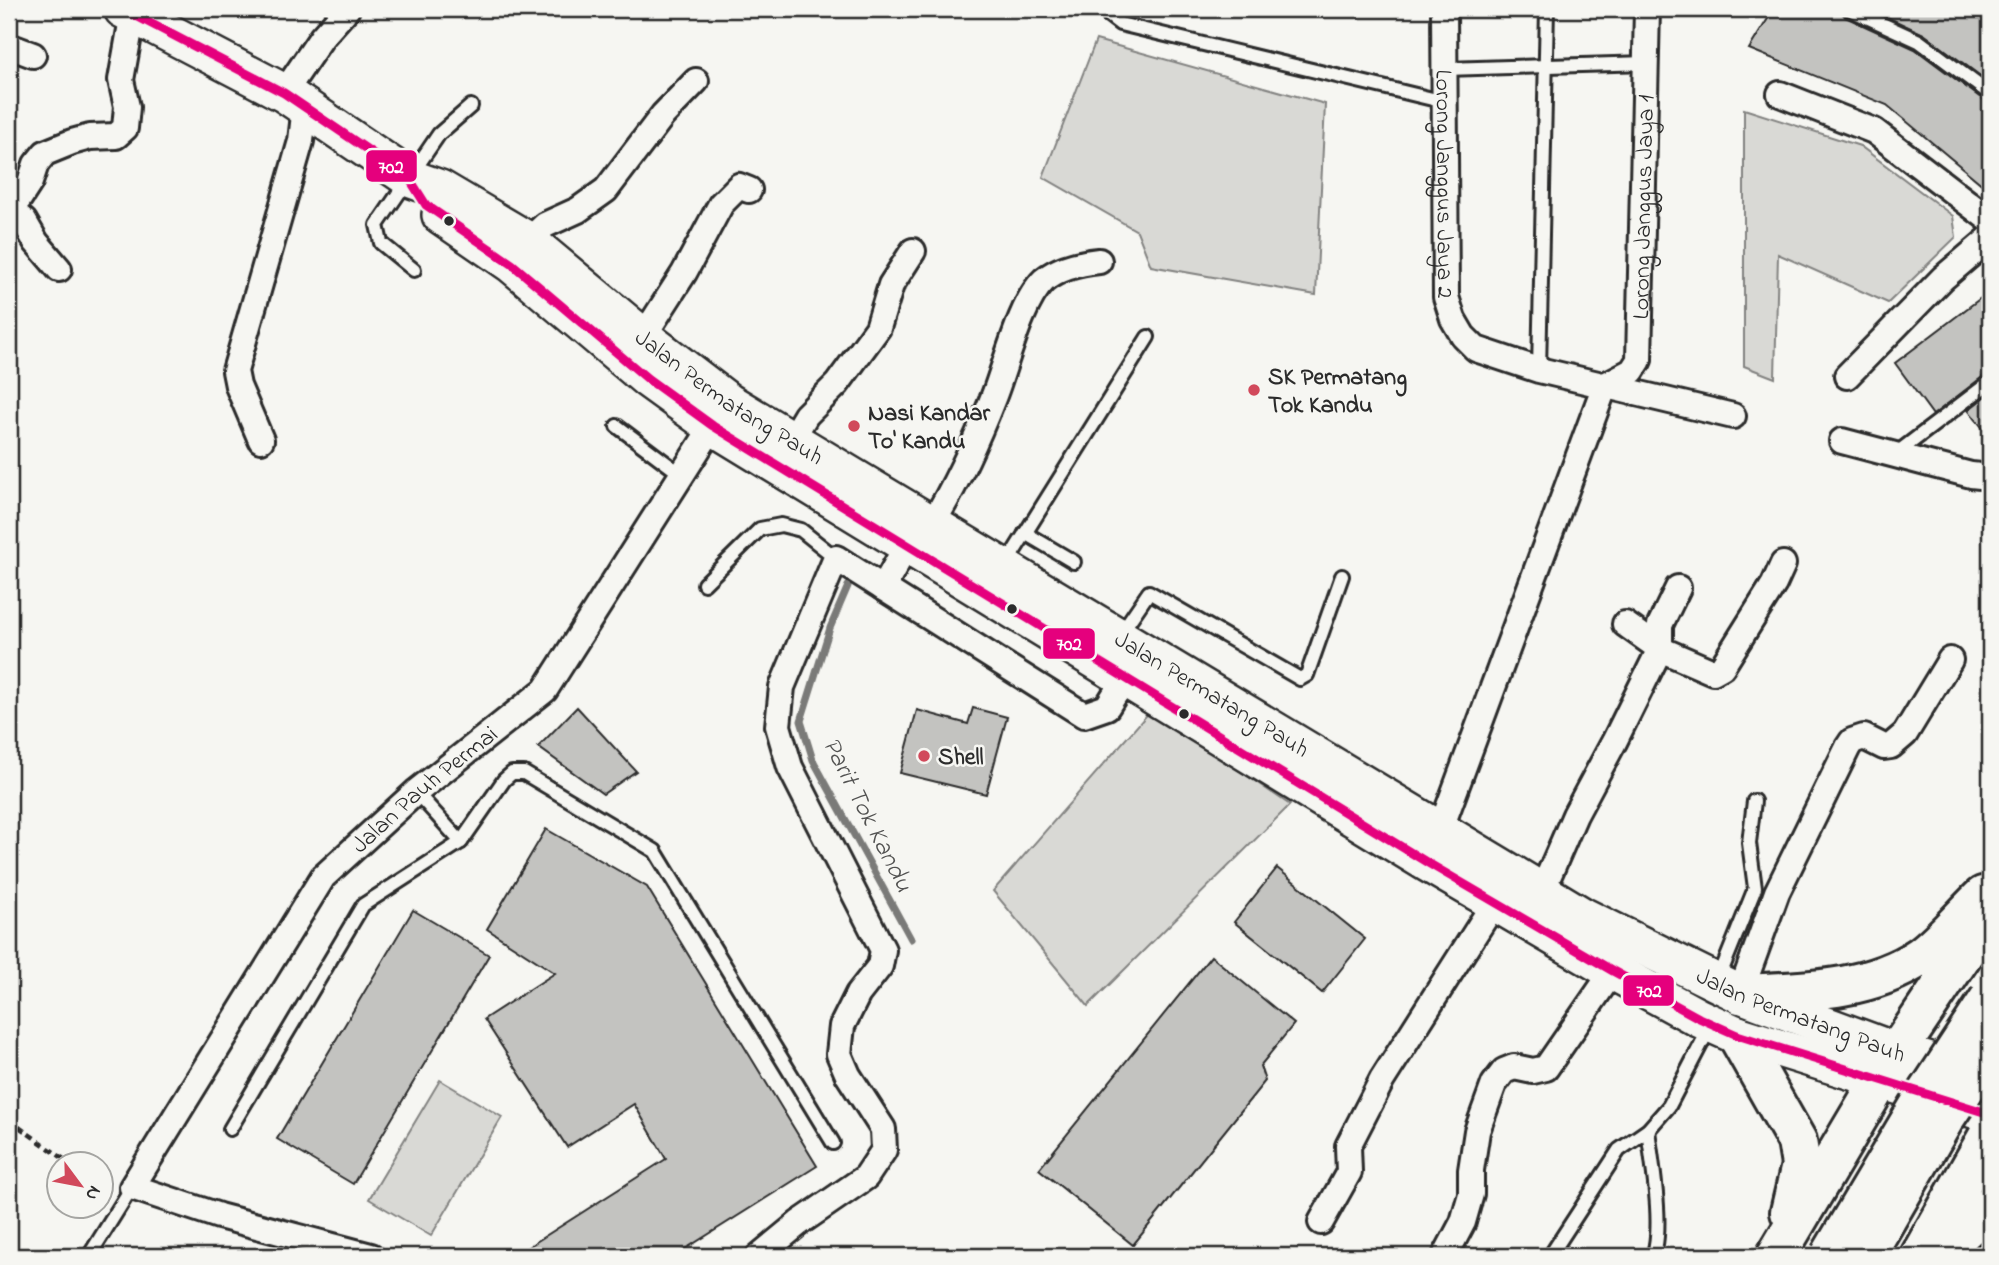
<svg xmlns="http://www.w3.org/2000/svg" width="1999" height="1265" font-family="'Indie Flower',sans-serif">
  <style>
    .green { fill: #d9d9d5; stroke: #828280; stroke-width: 2 }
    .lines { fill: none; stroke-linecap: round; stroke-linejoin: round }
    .stream { stroke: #7a7a78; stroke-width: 7 }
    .building { fill: #c3c3c0; stroke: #2b2b2b; stroke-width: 2 }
    .service-casing { stroke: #2b2b2b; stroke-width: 18 }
    .minor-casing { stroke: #2b2b2b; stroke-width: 30 }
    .primary-casing { stroke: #2b2b2b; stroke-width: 42 }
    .motorway-casing { stroke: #2b2b2b; stroke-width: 44 }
    .path { stroke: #2b2b2b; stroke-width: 4.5; stroke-dasharray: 7 5; stroke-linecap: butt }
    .service { stroke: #f6f6f2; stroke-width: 12 }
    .minor { stroke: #f6f6f2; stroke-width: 24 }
    .primary { stroke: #f6f6f2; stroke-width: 37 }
    .motorway { stroke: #f6f6f2; stroke-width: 38 }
    .motorway-bridge-casing { stroke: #2b2b2b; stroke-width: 44; stroke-linecap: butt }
    .motorway-bridge { stroke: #f6f6f2; stroke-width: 38 }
    .bus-1-casing { stroke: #f6f6f2; stroke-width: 14 }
    .bus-1 { stroke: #e5007d; stroke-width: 9 }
    .bus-dot { fill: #2b2b2b; stroke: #f6f6f2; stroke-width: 2.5 }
    .poi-dot { fill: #d1495b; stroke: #f6f6f2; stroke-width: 2.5 }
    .labels { text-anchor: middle; stroke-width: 5; stroke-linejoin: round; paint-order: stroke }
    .street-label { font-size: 24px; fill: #2b2b2b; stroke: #f6f6f2 }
    .poi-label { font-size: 24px; font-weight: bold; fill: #2b2b2b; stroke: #f6f6f2; text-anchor: start }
    .water-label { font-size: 26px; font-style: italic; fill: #525251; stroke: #f6f6f2 }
    .line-badge { stroke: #f6f6f2; stroke-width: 2.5 }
    .badge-label { font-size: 19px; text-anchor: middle; font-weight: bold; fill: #fff }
  </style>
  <rect width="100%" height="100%" fill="#f6f6f2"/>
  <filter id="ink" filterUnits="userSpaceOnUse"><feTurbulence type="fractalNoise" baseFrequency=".0143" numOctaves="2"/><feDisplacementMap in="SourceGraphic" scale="14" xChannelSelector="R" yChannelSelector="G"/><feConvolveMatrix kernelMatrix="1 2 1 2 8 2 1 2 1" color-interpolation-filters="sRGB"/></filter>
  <g filter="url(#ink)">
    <g class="green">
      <path d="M1096,40L1325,104L1316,295L1151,266L1137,231L1043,177Z"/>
      <path d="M1744,109L1860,146L1953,216L1956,237L1888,303L1778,254L1775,378L1744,366Z"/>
      <path d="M1151,710L1290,805L1088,1006L993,891Z"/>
      <path d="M440,1080L502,1117L431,1236L369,1199Z"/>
    </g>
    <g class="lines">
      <path class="stream" d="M848,586L830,628L801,721L813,760L911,939"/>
    </g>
    <g class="building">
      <path d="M1774,9H1840L1845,17L1915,49L1985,101L1990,103V191L1887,105L1749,49Z"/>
      <path d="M1870,9H1990V83L1924,34Z"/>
      <path d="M1990,291V373L1985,375L1933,415L1895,363Z"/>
      <path d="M1990,393V437L1968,410Z"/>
      <path d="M577,707L636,771L603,794L538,747Z"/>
      <path d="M973,708L1007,717L986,794L900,773L917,710L968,724Z"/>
      <path d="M546,829L647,887L817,1166L674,1256H514L666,1159L634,1104L567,1147L484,1019L555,973L487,929Z"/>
      <path d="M1277,868L1365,939L1322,993L1234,922Z"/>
      <path d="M413,910L489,955L353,1184L277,1139Z"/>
      <path d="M1211,956L1294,1024L1260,1066L1265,1081L1133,1245L1039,1169Z"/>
    </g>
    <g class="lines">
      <g class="service-casing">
        <g id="service">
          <path d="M1106,9L1107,14L1120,24L1445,102"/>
          <path d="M1849,9L1919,41L1990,94"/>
          <path d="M1445,69L1647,63"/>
          <path d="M414,270L381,243L377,225L439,134L471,106"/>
          <path d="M1539,370L1547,9"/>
          <path d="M617,426L682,475"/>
          <path d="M1893,456L1990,382"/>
          <path d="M1025,533L1074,562"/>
          <path d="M1006,564L1148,337"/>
          <path d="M704,584L760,529L781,525L801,530L836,558"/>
          <path d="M1121,633L1149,592L1300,679L1307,675L1342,576"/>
          <path d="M461,842L504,780L512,773H524L655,851L833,1143"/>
          <path d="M1718,980L1755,888L1749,843L1754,801"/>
          <path d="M230,1129L363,905L461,842L416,792"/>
          <path d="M1648,1130C1652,1162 1664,1228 1653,1256"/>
          <path d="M89,1256L132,1187"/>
          <path d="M1550,1256L1619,1150L1648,1130L1669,1106L1710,1027"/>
        </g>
      </g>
      <g class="minor-casing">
        <g id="minor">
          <path id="s1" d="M1444,9L1446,297L1453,319L1463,336L1476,349L1539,370L1733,416"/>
          <path d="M9,46L33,55"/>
          <path d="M284,93L322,37L347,9"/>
          <path d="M1780,94L1874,131L1990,220"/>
          <path d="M9,208L24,221L36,242L59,269"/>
          <path d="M10,208L19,199L30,182L36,164L45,153L72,142L90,137L116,136L125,128L127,107L121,80L133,13"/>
          <path d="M528,241L545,225L578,210L606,190L663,115L696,81"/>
          <path d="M643,337L684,273L721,204L739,186L749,190"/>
          <path d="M1847,376L1943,278L1990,238"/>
          <path d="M261,440L238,386L235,371L301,141L305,106"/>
          <path d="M791,440L806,415L837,384L878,328L891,285L913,251"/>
          <path d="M1842,441L1971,475L1990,477"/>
          <path d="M932,524C956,485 976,441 993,398C1006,366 1020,303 1044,280C1060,267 1080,263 1099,261"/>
          <path d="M883,588L907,545"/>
          <path d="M1625,624L1660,649L1713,672L1722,667L1774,584L1783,564"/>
          <path id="s2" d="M1435,844L1605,385L1632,371L1639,360L1647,9"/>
          <path d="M1542,891L1575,815L1614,742L1660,649V625L1678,588"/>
          <path d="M1740,994L1777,892L1848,747L1852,741L1864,737L1884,747L1891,746L1905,734L1950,660"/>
          <path d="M1321,1222L1349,1172L1348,1146L1382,1080L1495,902"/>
          <path id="s3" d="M371,1256L219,1216L132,1187L323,877L416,792L545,690L721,413"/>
          <path d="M759,1256L799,1223L866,1177L884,1150L883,1129L848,1075L839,1054L842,1026L858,994L880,966L883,950L790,767L778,726L782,687L836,558L1084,715L1107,707L1132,667"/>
          <path d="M1445,1256L1463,1222L1471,1194V1170L1477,1131L1494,1084L1504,1071L1514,1067L1533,1071L1546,1068L1613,971"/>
        </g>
      </g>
      <g class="primary-casing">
        <g id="primary">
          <path id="s4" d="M123,9L284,93L409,178L440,189L528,241L643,337L728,402L1582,916L1740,994L1897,1052L1973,1075"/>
          <path d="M441,215L512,264L648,379L713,426L1428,863L1613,971L1699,1018L1737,1035L1990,1114"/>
        </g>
      </g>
      <g class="motorway-casing">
        <g id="motorway">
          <path d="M1740,994C1802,991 1868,992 1921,956C1942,941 1964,914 1983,896"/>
          <path d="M1737,1035L1797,1141L1801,1165L1790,1212"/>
          <path d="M1776,1256L1897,1052L1990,914"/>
          <path d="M1920,1256L1990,1133"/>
          <path d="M1936,1256L1990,1206"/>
        </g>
      </g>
      <path class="path" d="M9,1120L71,1164"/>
      <use href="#service" class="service"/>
      <use href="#minor" class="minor"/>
      <use href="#primary" class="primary"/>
      <use href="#motorway" class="motorway"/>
      <g class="motorway-bridge-casing">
        <g id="motorway-bridge">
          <path d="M1830,1256L1919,1106L1990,998"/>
          <path d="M1865,1256L1945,1118L1990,1051"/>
        </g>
      </g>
      <use href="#motorway-bridge" class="motorway-bridge"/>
      <g class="bus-1-casing">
        <path id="bus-1" d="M123,9L284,93L409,178L426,205L512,264L648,379L713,426L1428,863L1613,971L1699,1018L1737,1035L1990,1114"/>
      </g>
      <use href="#bus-1" class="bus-1"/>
    </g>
  </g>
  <g class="bus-dot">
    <circle cx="449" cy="221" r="6"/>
    <circle cx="1012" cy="609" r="6"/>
    <circle cx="1184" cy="714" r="6"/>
  </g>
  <g class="poi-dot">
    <circle cx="1254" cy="390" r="7"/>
    <circle cx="854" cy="426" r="7"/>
    <circle cx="924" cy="756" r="7"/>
  </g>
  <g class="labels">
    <g class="street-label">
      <text dy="8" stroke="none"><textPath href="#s1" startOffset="175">Lorong Janggus Jaya 2</textPath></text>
      <text dy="8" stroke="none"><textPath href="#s2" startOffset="686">Lorong Janggus Jaya 1</textPath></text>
      <text dy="8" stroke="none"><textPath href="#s4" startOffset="723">Jalan Permatang Pauh</textPath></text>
      <text dy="8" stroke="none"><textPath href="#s4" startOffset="1290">Jalan Permatang Pauh</textPath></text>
      <text dy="8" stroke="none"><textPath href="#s3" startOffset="747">Jalan Pauh Permai</textPath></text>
      <text dy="8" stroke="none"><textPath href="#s4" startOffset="1962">Jalan Permatang Pauh</textPath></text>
    </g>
    <g class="poi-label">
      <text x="1268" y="384">SK Permatang<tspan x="1268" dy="28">Tok Kandu</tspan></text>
      <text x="868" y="420">Nasi Kandar<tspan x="868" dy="28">To' Kandu</tspan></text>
      <text x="938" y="764">Shell</text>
    </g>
    <g class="water-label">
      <text transform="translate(869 814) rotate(63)" y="9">Parit Tok Kandu</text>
    </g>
  </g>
  <g class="line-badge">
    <rect x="365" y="149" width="53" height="34" rx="7" fill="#e5007d"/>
    <rect x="1042" y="627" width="54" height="33" rx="7" fill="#e5007d"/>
    <rect x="1622" y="974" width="53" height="33" rx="7" fill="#e5007d"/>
  </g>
  <g class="badge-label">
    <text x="391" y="173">702</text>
    <text x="1069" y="650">702</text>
    <text x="1649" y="997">702</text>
  </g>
  <rect width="1999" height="1265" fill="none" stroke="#f6f6f2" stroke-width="35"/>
  <rect x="18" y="18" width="1964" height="1230" fill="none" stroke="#2b2b2b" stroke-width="2.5" filter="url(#ink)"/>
  <g transform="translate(80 1185) rotate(122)"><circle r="33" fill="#f6f6f2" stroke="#a5a5a2" stroke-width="2"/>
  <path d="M0-5L12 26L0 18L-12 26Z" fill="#d1495b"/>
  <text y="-10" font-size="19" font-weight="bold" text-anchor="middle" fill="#2b2b2b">N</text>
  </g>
</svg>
